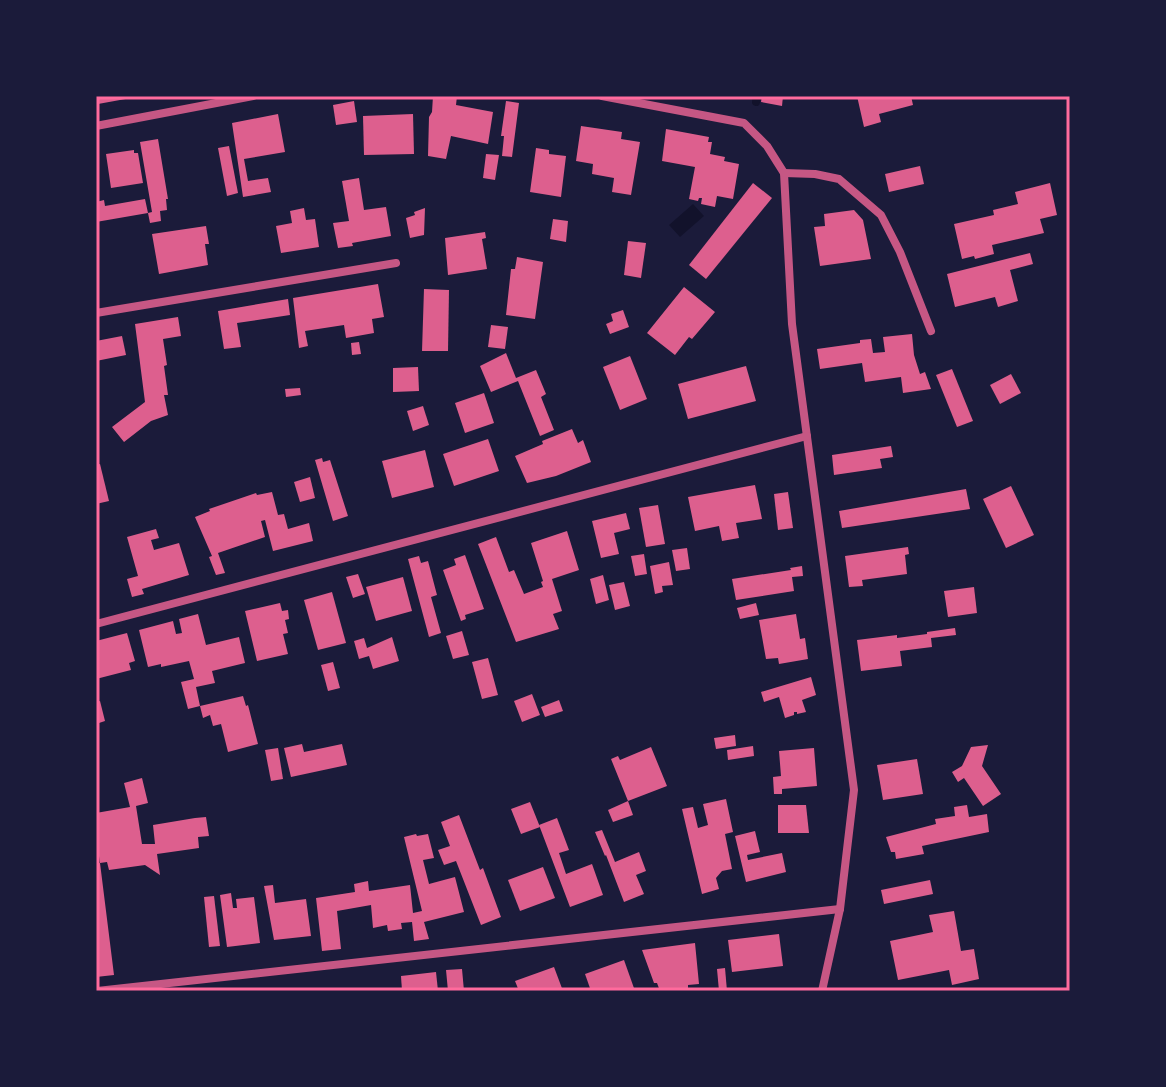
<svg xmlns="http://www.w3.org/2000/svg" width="1166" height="1087" font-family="'Public Sans',sans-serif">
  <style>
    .water { fill: #12122b }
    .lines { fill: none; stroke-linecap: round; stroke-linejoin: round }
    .stream { stroke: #12122b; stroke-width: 8 }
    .building { fill: #dd5f8e }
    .minor { stroke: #c65784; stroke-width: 8 }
    .neatline { fill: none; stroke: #ff6b9d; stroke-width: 3 }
  </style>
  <rect width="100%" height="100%" fill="#1b1b3a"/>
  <path class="water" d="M693,204L704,216L680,237L669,225Z"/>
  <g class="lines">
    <path class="stream" d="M756,102L757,96"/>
  </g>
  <g class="building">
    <path d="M99,96H131V98L98,104Z"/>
    <path d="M433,96H457L456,105L493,112L488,144L451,136L446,159L428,156L429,117L432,112Z"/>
    <path d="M762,96H783L782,106L761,102Z"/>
    <path d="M857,96H911L913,105L879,114L881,122L864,127Z"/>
    <path d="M354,101L357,122L336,125L333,105Z"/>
    <path d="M506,101L519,103L512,157L502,156L504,136H501Z"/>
    <path d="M278,114L285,152L244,159L248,181L268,178L271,192L243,197L232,123Z"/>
    <path d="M413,114L414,154L364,155L363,116Z"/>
    <path d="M581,126L622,132L621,139L640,142L631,195L612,192L614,178L592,174L593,164L576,161Z"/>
    <path d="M666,129L709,137L708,142H712L710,154L725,157L724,161L739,164L733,199L717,196L715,207L701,204L702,198H699L698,201L689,199L695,167L662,161Z"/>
    <path d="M158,139L168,199H166L167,210L160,211L161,221L150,223L148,213L96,222V202L104,200L105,206L145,199L148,213L152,212L140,142Z"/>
    <path d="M229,146L238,193L227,196L218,148Z"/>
    <path d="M536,148L549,150V154L566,156L561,197L530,192Z"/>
    <path d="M134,150V153H138L143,183L111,188L106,154Z"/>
    <path d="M486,154L499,155L495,180L483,178Z"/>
    <path d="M920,166L924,184L889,192L885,174Z"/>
    <path d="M359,178L364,210L386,207L391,236L352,243L353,246L338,248L333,223L349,221L342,181Z"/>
    <path d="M753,183L772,198L706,279L689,265Z"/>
    <path d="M1050,183L1057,215L1040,219L1044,233L992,245L994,254L975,259L974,256L962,259L954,224L994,215L993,210L1018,204L1015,192Z"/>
    <path d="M304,208L306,220L315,219L319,247L281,253L276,226L292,223L290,211Z"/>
    <path d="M425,208L424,235L410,238L406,218L415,215L414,212Z"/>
    <path d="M854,210L863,220L871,259L820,266L814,227L825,226L824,214Z"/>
    <path d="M553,219L568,221L566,242L550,239Z"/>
    <path d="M206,226L209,244H205L208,265L159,274L152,234Z"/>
    <path d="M485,232L486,238L482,239L487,269L448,275L445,238Z"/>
    <path d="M628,241L646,243L641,278L624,275Z"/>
    <path d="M1030,253L1033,264L1010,270L1018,301L998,307L995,297L955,307L947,274Z"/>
    <path d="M517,257L543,262L535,319L506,315L511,269H515Z"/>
    <path d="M378,284L384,317L372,319L374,333L346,338L344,325L305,331L308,346L299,348L293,298Z"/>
    <path d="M684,287L715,312L692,339L689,337L675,355L647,333Z"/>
    <path d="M424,289L449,290L448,351H422Z"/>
    <path d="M288,299L290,315L237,323L241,347L224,349L218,311Z"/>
    <path d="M623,310L629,327L610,334L606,324L613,321L611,314Z"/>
    <path d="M178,317L181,336L163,339L167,365L164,366L168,395H164L168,415L151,421L124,442L112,427L145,402L135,324Z"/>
    <path d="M491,325L508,327L505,349L488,347Z"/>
    <path d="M912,334L914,355L920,374L925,372L931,389L903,393L901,377L865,382L862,363L820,369L817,349L860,343V340L871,339L873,353L885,352L883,337Z"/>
    <path d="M122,336L126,355L96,361V341Z"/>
    <path d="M359,342L361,354L352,355L351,343Z"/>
    <path d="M506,353L516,378L536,370L546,394L541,397L554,430L540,436L518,381L491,392L480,366Z"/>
    <path d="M630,356L647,399L620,410L603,367Z"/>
    <path d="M746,366L756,401L688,419L678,384Z"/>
    <path d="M418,367L419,391L393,392V368Z"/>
    <path d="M952,369L973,421L957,427L936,375Z"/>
    <path d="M1011,374L1021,393L1000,404L990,385Z"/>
    <path d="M300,388L301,395L286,397L285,389Z"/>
    <path d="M484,393L494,423L465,433L455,403Z"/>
    <path d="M423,406L429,425L413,431L407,411Z"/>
    <path d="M572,429L578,443L583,440L591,462L556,476L527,483L515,456L543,444L542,441Z"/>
    <path d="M488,439L499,471L454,486L443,454Z"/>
    <path d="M891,446L893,457L880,459L882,468L834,475L832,455Z"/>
    <path d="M425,450L434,487L392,498L382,461Z"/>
    <path d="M322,458L323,462L330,460L348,516L333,521L315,460Z"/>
    <path d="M100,464L109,501L96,504V465Z"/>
    <path d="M310,477L315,498L300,502L294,482Z"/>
    <path d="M755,485L762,519L736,523L739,538L722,541L719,526L695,531L688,497Z"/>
    <path d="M1011,486L1034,535L1006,548L983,499Z"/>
    <path d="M966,489L970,509L842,528L839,511Z"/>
    <path d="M272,492L278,515L284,514L288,529L309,523L313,541L273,551L265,520L261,521L265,537L218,553L225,573L216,575L209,557L212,556L195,517L210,511L209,509L256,493L257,495Z"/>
    <path d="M788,492L793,528L778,530L774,494Z"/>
    <path d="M658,505L665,544L646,547L639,508Z"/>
    <path d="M626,513L630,529L614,533L619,554L601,558L592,521Z"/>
    <path d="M156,529L159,538L151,540L154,550L179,543L189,575L142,589L144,594L132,597L127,579L138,576L127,537Z"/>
    <path d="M567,531L579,570L552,579L562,611L553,614L559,629L516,642L478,544L496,537L509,572L514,570L524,594L543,587L541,582L543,581L531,543Z"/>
    <path d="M908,547L909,554L905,555L907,574L862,580L863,586L849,587L845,556Z"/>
    <path d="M687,548L690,569L676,571L672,550Z"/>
    <path d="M644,554L647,574L635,576L631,556Z"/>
    <path d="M465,555L484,609L465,615L466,619L461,621L443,570L456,565L454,559Z"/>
    <path d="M419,556L421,563L428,561L437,595L431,597L441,633L429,637L408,559Z"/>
    <path d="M669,562L673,585L662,586L663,592L655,594L650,566Z"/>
    <path d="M802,566L803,576L792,577L794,591L736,600L732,579L791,570L790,568Z"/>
    <path d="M358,574L365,594L353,598L346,577Z"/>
    <path d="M603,575L609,600L596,604L590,579Z"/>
    <path d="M403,577L412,611L376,621L366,587Z"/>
    <path d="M624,582L630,606L615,610L609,585Z"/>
    <path d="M974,587L977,613L948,617L944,591Z"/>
    <path d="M332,592L346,643L318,650L304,600Z"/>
    <path d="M280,603L282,611L288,610L289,619L285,620L288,633L283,634L288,654L257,661L245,611Z"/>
    <path d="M756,603L759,615L740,619L737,608Z"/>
    <path d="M198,614L206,645L239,637L245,663L212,671L215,683L196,687L200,706L188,709L181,682L194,679L189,661L161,667V664L148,667L139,630L173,621L176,634L182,633L179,619Z"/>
    <path d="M796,614L800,639L805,638L808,659L779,664L778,658L766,659L759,620Z"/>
    <path d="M955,628L956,635L931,638L932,647L900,651L902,666L861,671L857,640L897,635V638L927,634V632Z"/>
    <path d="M462,631L469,655L453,659L446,636Z"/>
    <path d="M127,633L135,661L129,663L131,670L96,679V641Z"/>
    <path d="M392,637L399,661L373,669L369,656L359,659L354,641L364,638L367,648Z"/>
    <path d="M488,658L498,695L482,699L472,662Z"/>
    <path d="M333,662L340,688L328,691L321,665Z"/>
    <path d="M811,677L816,695L802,700L806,712L797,714V712H794V715L785,718L779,697L764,702L761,692Z"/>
    <path d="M532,694L540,715L522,722L514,701Z"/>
    <path d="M243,696L246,706L248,705L258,744L228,752L221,724L213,726L210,715L203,718L200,706Z"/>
    <path d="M559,700L563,711L545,717L541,707Z"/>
    <path d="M100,701L105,721L96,724V702Z"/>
    <path d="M735,735L736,746L716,749L714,738Z"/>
    <path d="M302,744L304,752L342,744L347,765L291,777L284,748Z"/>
    <path d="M988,745L982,766L1001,794L983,806L964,778L958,782L952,772L962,766L971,747Z"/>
    <path d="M753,746L754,756L728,760L727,750Z"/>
    <path d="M651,747L667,786L628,801L611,759L618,756L620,760Z"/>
    <path d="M278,748L283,779L271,781L265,750Z"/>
    <path d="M814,748L817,786L782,789V794H774L773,777L781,776L779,751Z"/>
    <path d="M917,759L923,794L883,800L877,765Z"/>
    <path d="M142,778L148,803L136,806L142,844H155L153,825L195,818L206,817L209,836L198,837L199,848L157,854L160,875L145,865L109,870L107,862L100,863L99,856H96V845L99,842L96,830V813L130,807L124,783Z"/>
    <path d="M726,799L733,832L725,834L732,869L722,871L716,878L719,889L702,894L682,809L693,807L698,828L708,825L703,804Z"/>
    <path d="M628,801L633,815L613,822L608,810Z"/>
    <path d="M530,802L540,827L521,834L511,809Z"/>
    <path d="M778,805H806L809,833H778Z"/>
    <path d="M967,805L969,817L987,814L989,832L922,846L924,854L896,859L895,852H891L886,837L936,824L935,819L955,816L954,807Z"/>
    <path d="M459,815L480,870L483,868L501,917L481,925L456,861L444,865L438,850L450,846L441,822Z"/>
    <path d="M557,818L569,850L559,853L566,874L592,864L603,895L570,907L539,825Z"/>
    <path d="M602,830L615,862L639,852L646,871L636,875L644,894L624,902L606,855L605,856L595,832Z"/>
    <path d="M755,831L760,852L747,855L748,860L782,853L786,872L746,882L735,836Z"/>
    <path d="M416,834L417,836L428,834L434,858L423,860L429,884L455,877L464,912L424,922L429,939L414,941L412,922L401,923L402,929L388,931L387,925L373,928L371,905L337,911L341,949L322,951L316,898L355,892L354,884L368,881L369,891L410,885L413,913L422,911L404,837Z"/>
    <path d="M100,863L114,975L96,977V864Z"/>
    <path d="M543,867L555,898L520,911L508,880Z"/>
    <path d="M930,880L933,894L884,904L881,890Z"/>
    <path d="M273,885L275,903L306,899L311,936L274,940L264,886Z"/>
    <path d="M231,893L233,908H237L236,899L254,897L260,943L227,947L220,895Z"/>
    <path d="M214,896L220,946L209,947L204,897Z"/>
    <path d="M954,911L961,951L974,949L979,979L952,985L949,970L898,980L890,941L933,932L929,915Z"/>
    <path d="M779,934L783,966L732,972L728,940Z"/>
    <path d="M695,943L699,984L688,985V991H660L657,983H654L642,950Z"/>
    <path d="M624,960L635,991H591L585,974Z"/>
    <path d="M554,967L563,991H519L515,981Z"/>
    <path d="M725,968L727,991H719L717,969Z"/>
    <path d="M462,969L464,991H448L446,970Z"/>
    <path d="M436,972L438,991H402L401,976Z"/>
  </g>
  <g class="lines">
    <g class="minor">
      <path d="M602,96L744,123L767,146L784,173L792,324L854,790L840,909L822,991"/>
      <path d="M96,126L253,96"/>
      <path d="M784,173L815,174L839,179L881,215L900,252L931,331"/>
      <path d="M96,313L396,263"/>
      <path d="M96,624L807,436"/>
      <path d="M97,991L840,909"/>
    </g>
  </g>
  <rect width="1166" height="1087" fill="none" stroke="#1b1b3a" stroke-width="196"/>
  <rect x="98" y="98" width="970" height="891" class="neatline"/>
</svg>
